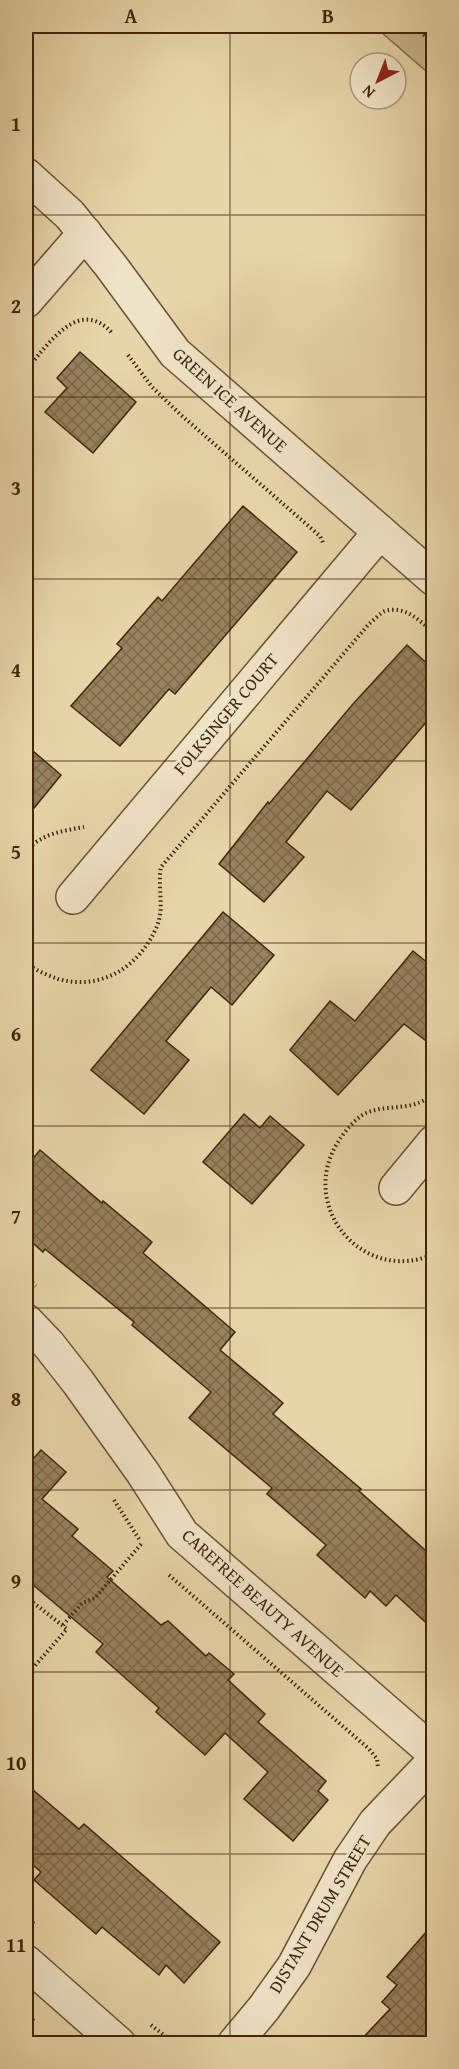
<svg xmlns="http://www.w3.org/2000/svg" width="459" height="2069" font-family="'Gentium Book Plus',serif">
  <style>
    .grass { fill: #cbb88f; stroke: #866e4e; stroke-width: 1.5 }
    .building { fill: url(#building-cross-hatch); stroke: #40250c; stroke-width: 1.5 }
    .lines { fill: none; stroke-linecap: round; stroke-linejoin: round }
    .street-casing { stroke: #6a5134; stroke-width: 36 }
    .path { stroke: #40250c; stroke-width: 4; stroke-dasharray: 1.5 3; stroke-linecap: butt }
    .street { stroke: #f0e4c8; stroke-width: 33 }
    .grid { fill: none; stroke: #40250c; stroke-width: 1.5; stroke-opacity: 0.55 }
    .labels { text-anchor: middle; stroke-width: 6; stroke-linejoin: round; paint-order: stroke }
    .street-label { font-size: 18px; fill: #40250c; stroke: #f0e4c8 }
    .neatline { fill: none; stroke: #40250c; stroke-width: 2 }
    .grid-label { font-size: 20px; text-anchor: middle; font-weight: bold; fill: #40250c }
  </style>
  <defs>
    <pattern id="building-cross-hatch" width="8" height="8" patternUnits="userSpaceOnUse" patternTransform="scale(1.5)"><rect width="8" height="8" fill="#97815e"/><path d="M0 0l8 8M0 8l8-8" fill="none" stroke="#7d694c"/></pattern>
  </defs>
  <rect width="100%" height="100%" fill="#e8d6aa"/>
  <filter id="stains"><feTurbulence type="fractalNoise" baseFrequency=".00333" numOctaves="4"/><feColorMatrix values="0 0 0 0 .2 0 0 0 0 .09 0 0 0 0 .02 0 0 0 .5 -.17"/></filter>
  <radialGradient id="worn" r=".72"><stop offset=".6" stop-color="#630" stop-opacity="0"/><stop offset="1" stop-color="#630" stop-opacity=".3"/></radialGradient>
  <path class="grass" d="M374,26H433V77Z"/>
  <g class="building">
    <path d="M80,352L136,402L93,453L45,412L67,388L57,378Z"/>
    <path d="M243,506L297,552L175,694L169,689L120,746L71,706L122,648L117,644L158,597L162,601Z"/>
    <path d="M407,645L434,670V713L351,810L327,791L286,842L304,857L264,902L219,864L268,802L269,804L353,704Z"/>
    <path d="M26,745L61,775L26,818Z"/>
    <path d="M223,912L274,955L232,1005L211,987L166,1041L189,1060L144,1114L91,1070Z"/>
    <path d="M413,951L434,968V1047L404,1024L338,1095L290,1050L330,1001L355,1021Z"/>
    <path d="M244,1114L260,1128L270,1116L304,1145L252,1204L203,1162Z"/>
    <path d="M40,1150L102,1203L103,1201L152,1242L143,1253L235,1332L220,1350L283,1403L273,1414L361,1489L359,1491L434,1558V1630L396,1595L386,1606L370,1591L365,1598L317,1555L326,1545L267,1494L272,1488L189,1418L211,1392L132,1325L134,1322L45,1249L43,1252L26,1237V1167Z"/>
    <path d="M41,1450L66,1472L42,1499L78,1529L72,1536L113,1571L107,1577L161,1625L168,1621L206,1656L209,1653L234,1674L228,1680L265,1714L258,1722L326,1781L318,1791L328,1800L293,1841L244,1799L268,1772L225,1733L205,1755L156,1712L159,1708L96,1652L103,1644L26,1579V1467Z"/>
    <path d="M26,1784L79,1829L84,1824L220,1942L184,1983L166,1965L159,1975L102,1927L96,1934L34,1880L41,1872L26,1859Z"/>
    <path d="M434,1923V2027L420,2043H358L390,2009L382,2002L397,1985L387,1977Z"/>
  </g>
  <g class="lines">
    <g class="street-casing">
      <g id="street">
        <path d="M26,175L70,215L111,266L175,353L434,579"/>
        <path d="M26,301L85,233"/>
        <path d="M73,897L380,532"/>
        <path d="M396,1188L434,1142"/>
        <path d="M26,1321L49,1345L78,1382L143,1473L182,1534L434,1753"/>
        <path d="M26,1962L119,2044"/>
        <path d="M234,2044L264,2008L294,1966L350,1860L375,1823L434,1761"/>
      </g>
    </g>
    <g class="path">
      <path d="M413,26L434,43"/>
      <path d="M26,228L29,242"/>
      <path d="M128,355L152,387L181,415L320,536L324,545"/>
      <path d="M26,370C48,345 79,295 113,334"/>
      <path d="M26,851C41,834 62,831 84,827"/>
      <path d="M26,962C34,970 47,975 58,979C101,991 140,967 157,926C165,907 157,887 161,867L369,624C374,620 380,613 385,611C405,605 420,621 434,633"/>
      <path d="M434,1092C416,1113 389,1103 366,1113C357,1117 345,1131 340,1139C295,1204 362,1286 434,1254"/>
      <path d="M26,1276L36,1286"/>
      <path d="M114,1500L139,1539"/>
      <path d="M169,1575L369,1749L377,1759L378,1768"/>
      <path d="M26,1597L67,1629L33,1668L26,1671"/>
      <path d="M63,1625L82,1603L95,1598L142,1543"/>
      <path d="M26,1917L36,1926"/>
      <path d="M26,2014L36,2023"/>
      <path d="M151,2025L165,2036L178,2044"/>
    </g>
    <use href="#street" class="street"/>
  </g>
  <path class="grid" d="M230,26V2044M26,215H434M26,397H434M26,579H434M26,761H434M26,943H434M26,1126H434M26,1308H434M26,1490H434M26,1672H434M26,1854H434"/>
  <g class="labels">
    <g class="street-label">
      <text transform="translate(230 400) rotate(42)" y="6">GREEN ICE AVENUE</text>
      <text transform="translate(226 714) rotate(-50)" y="6">FOLKSINGER COURT</text>
      <text transform="translate(263 1603) rotate(42)" y="6">CAREFREE BEAUTY AVENUE</text>
      <text transform="translate(320 1914) rotate(-59)" y="6">DISTANT DRUM STREET</text>
    </g>
  </g>
  <rect width="459" height="2069" fill="none" stroke="#e8d6aa" stroke-width="66"/>
  <g transform="translate(378 81) rotate(222)"><circle r="28" fill="#f0e4c8" stroke="#aa987d" stroke-width="1.5"/>
  <path d="M0-4.5L10 22L0 15L-10 22Z" fill="#8f2418"/>
  <text y="-9" font-size="16" font-weight="bold" text-anchor="middle" fill="#40250c">N</text>
  </g>
  <rect x="33" y="33" width="393" height="2003" class="neatline"/>
  <g class="grid-label">
    <text x="131" y="23">A</text>
    <text x="328" y="23">B</text>
    <text x="16" y="131">1</text>
    <text x="16" y="313">2</text>
    <text x="16" y="495">3</text>
    <text x="16" y="677">4</text>
    <text x="16" y="859">5</text>
    <text x="16" y="1041">6</text>
    <text x="16" y="1223">7</text>
    <text x="16" y="1406">8</text>
    <text x="16" y="1588">9</text>
    <text x="16" y="1770">10</text>
    <text x="16" y="1952">11</text>
  </g>
  <rect width="100%" height="100%" filter="url(#stains)"/>
  <rect width="100%" height="100%" fill="url(#worn)"/>
</svg>
